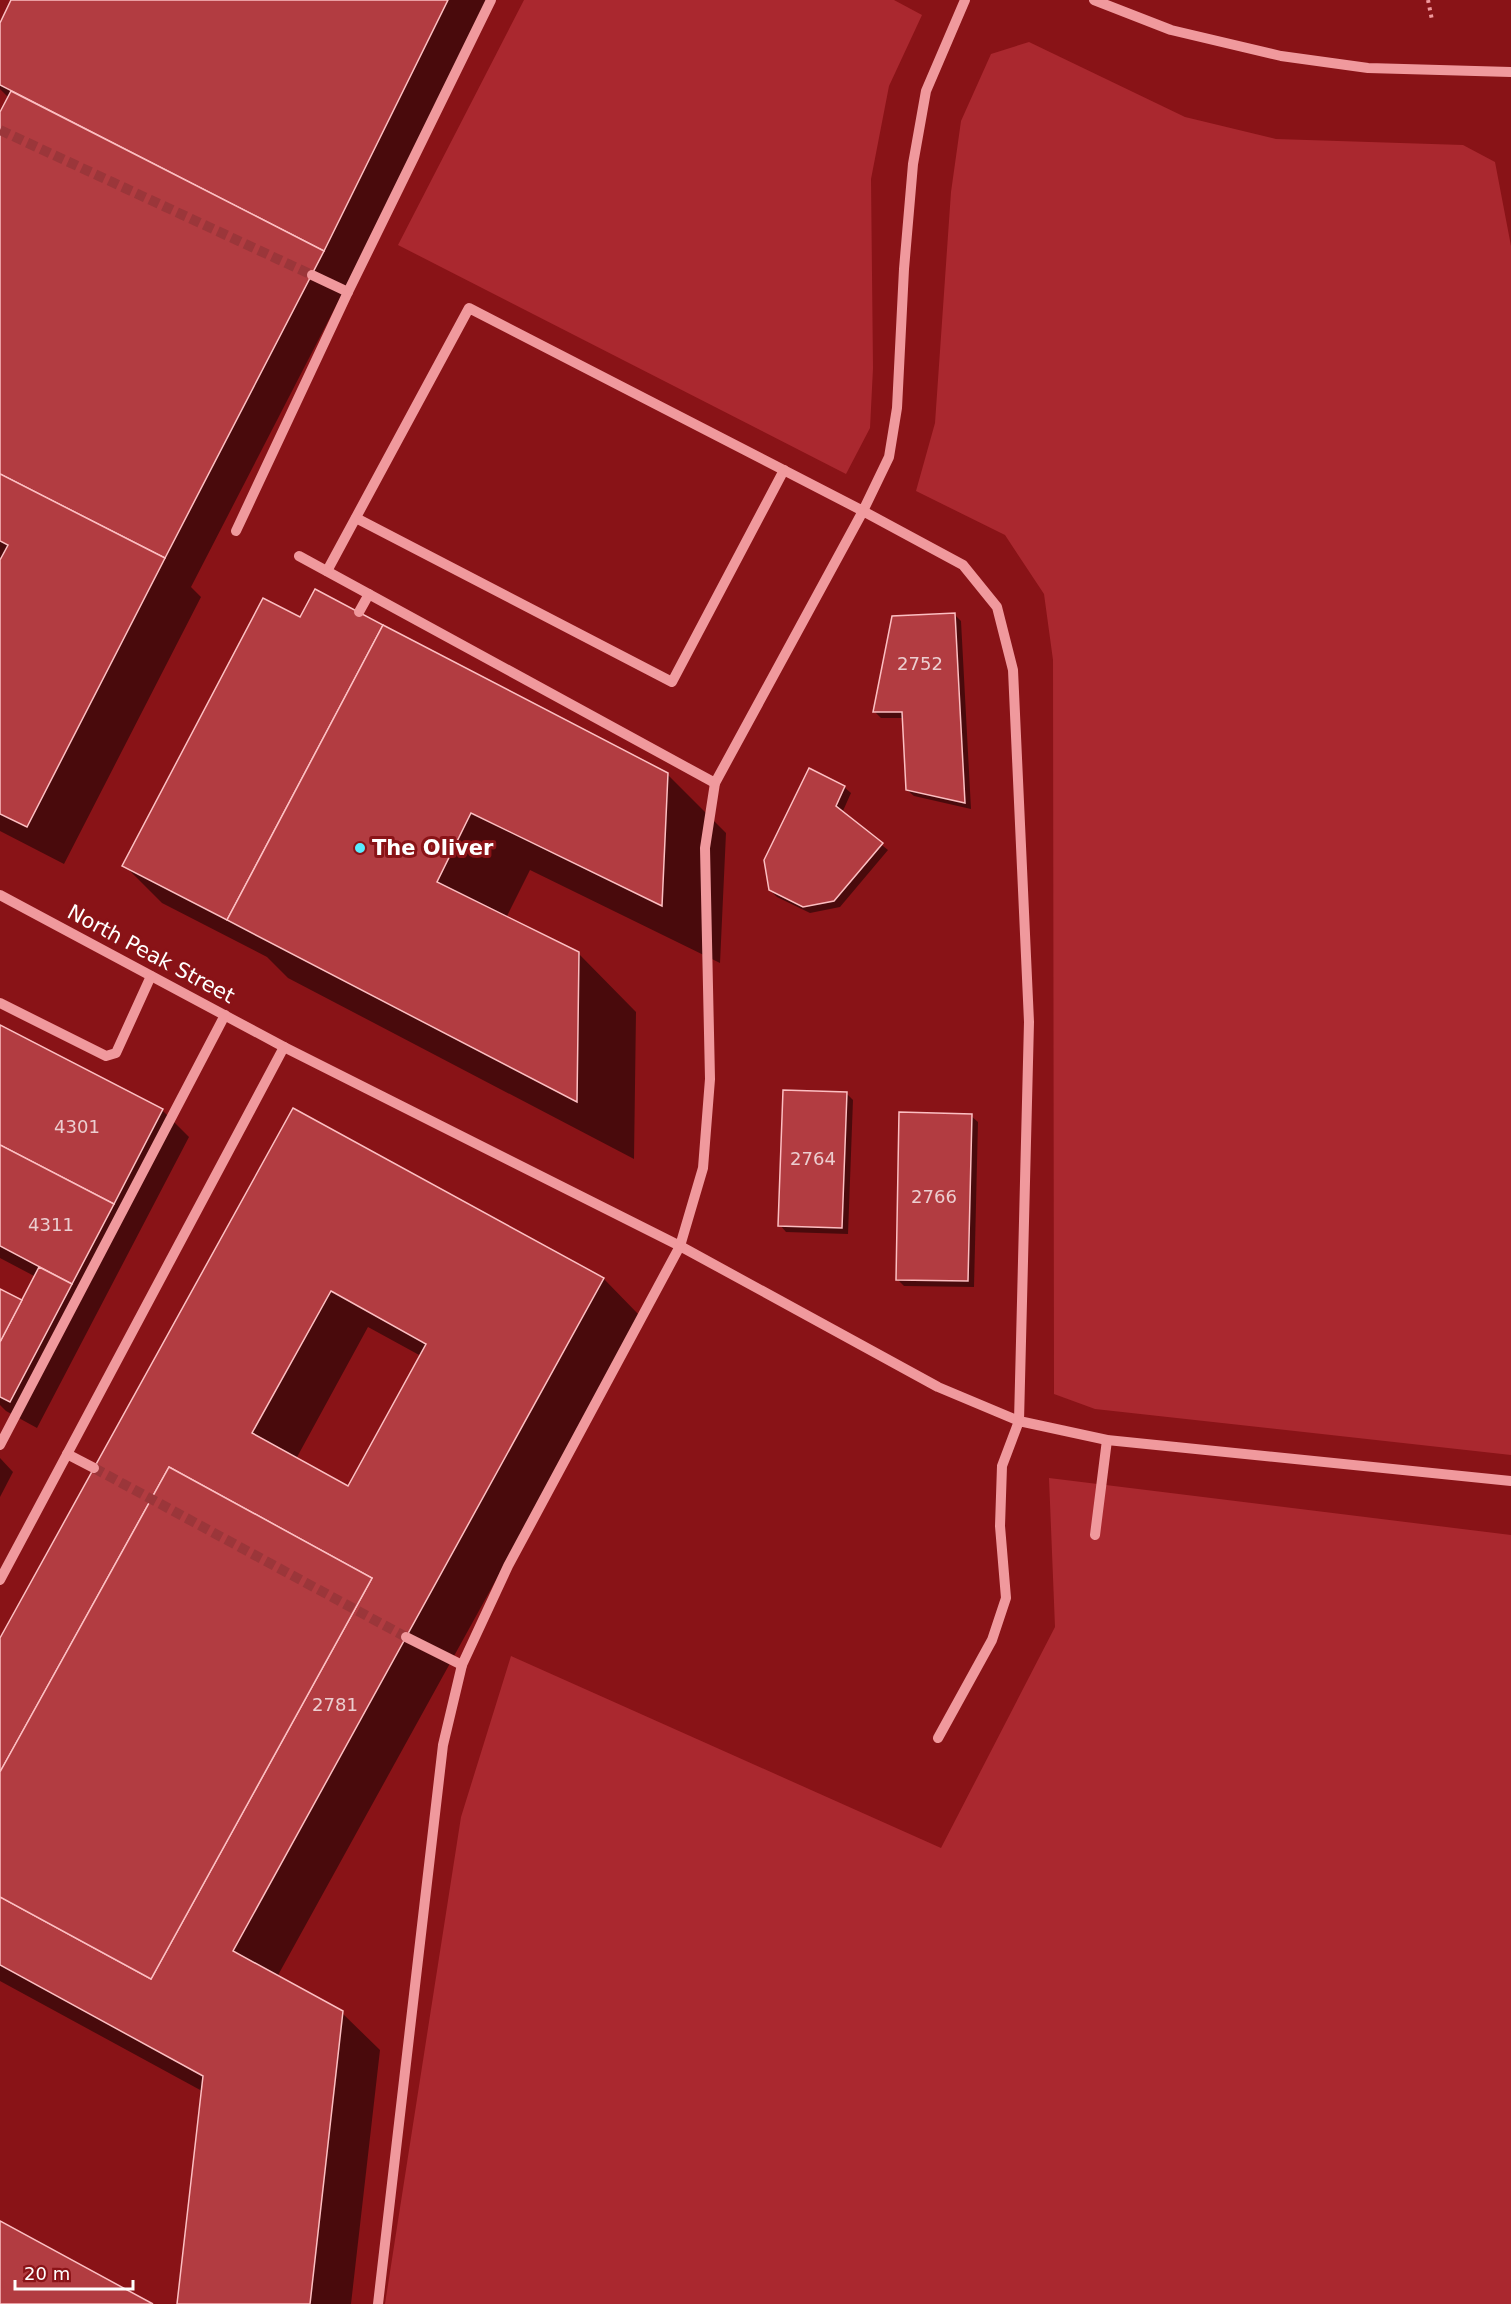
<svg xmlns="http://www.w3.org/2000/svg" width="1511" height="2304" font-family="'DejaVu Sans',sans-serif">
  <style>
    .green { fill: #aa282f }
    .shadow { fill: #0007; fill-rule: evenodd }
    .building { fill: #b23c41; stroke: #fcbfc2; stroke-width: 1.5; fill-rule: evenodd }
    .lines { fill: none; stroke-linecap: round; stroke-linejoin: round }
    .minor-tunnel { stroke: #9b363a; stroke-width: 10; stroke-dasharray: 10 5; stroke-linecap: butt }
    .path { stroke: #f0999d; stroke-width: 4; stroke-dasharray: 3 4.5; stroke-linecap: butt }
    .minor { stroke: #f0999d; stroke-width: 10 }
    .poi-dot { fill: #58ecff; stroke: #891317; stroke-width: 2 }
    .labels { text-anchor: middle; stroke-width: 6; stroke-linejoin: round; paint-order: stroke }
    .number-label { font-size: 18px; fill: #ecced0 }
    .poi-label { font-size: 21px; font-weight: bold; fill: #fff; stroke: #891317; text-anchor: start }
    .street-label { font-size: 21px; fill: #fff; stroke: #891317 }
  </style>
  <rect width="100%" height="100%" fill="#891317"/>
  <g class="green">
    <path d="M524,0H894L922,15L889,86L871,179L873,368L870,428L846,474L398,245Z"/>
    <path d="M1029,42L1185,117L1276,139L1463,145L1495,162L1511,246V1455L1095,1409L1054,1394L1053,660L1044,594L1005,535L916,491L935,423L951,192L961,121L991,54Z"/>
    <path d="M1049,1478L1511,1535V2304H385L461,1817L511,1656L941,1848L1055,1627Z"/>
  </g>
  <g class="shadow">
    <path d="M13,0H488L338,302L191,587L201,597L64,864L0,831V563L3,558L0,557V115L9,98L0,89V26Z"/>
    <path d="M954,614L961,621L971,809L914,796L907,790L904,718H881L875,712Z"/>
    <path d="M301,619L667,774L726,833L720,963L530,870L506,918L578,953L636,1012L634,1159L288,978L267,957L162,903L124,865Z"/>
    <path d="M844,787L851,793L842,813L888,850L840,907L810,913L777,897L770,890Z"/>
    <path d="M0,1026L162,1110L189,1137L37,1428L6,1411L0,1405V1291L23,1302L36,1277L0,1258Z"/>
    <path d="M846,1093L853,1100L848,1234L786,1232L780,1225Z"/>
    <path d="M294,1110L604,1279L641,1317L277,1977L342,2013L380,2050L351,2304H179L202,2091L0,1981V1642ZM368,1327L421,1356L349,1488L296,1459Z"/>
    <path d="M971,1116L978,1122L974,1287L904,1286L897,1279Z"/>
    <path d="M0,1458L13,1472L0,1497Z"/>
  </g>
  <g class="building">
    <path d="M11,0H448L324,251L0,85V23Z"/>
    <path d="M11,91L324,251L165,558L0,474V112Z"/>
    <path d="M0,474L165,558L27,827L0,814V560L8,545L0,541Z"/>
    <path d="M315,589L383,625L227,920L122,866L263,598L300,617Z"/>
    <path d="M955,613L965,803L906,790L902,712H873L892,616Z"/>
    <path d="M383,625L668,773L662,906L471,813L437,882L579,952L577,1102L227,920Z"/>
    <path d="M809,768L845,786L836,806L883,843L834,901L803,907L769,890L764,860Z"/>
    <path d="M0,1025L163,1109L114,1204L0,1145Z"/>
    <path d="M783,1090L847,1092L842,1228L778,1226Z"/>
    <path d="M293,1108L604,1278L233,1951L343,2011L310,2304H177L203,2076L0,1965V1897L151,1979L372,1578L169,1467L0,1772V1638ZM331,1291L426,1344L348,1486L252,1433Z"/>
    <path d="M899,1112L972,1114L968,1281L896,1280Z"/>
    <path d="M0,1145L114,1204L72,1284L0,1246Z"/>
    <path d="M39,1267L72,1284L10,1402L0,1397V1342Z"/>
    <path d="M0,1289L22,1300L0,1342Z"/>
    <path d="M169,1467L372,1578L151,1979L0,1897V1772Z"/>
    <path d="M0,2221L153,2304H0Z"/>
  </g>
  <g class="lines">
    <g class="minor-tunnel">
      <path d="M0,130L312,275"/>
      <path d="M94,1468L406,1637"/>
    </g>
    <path class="path" d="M1428,0L1432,20"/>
    <g class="minor">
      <path d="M1094,0L1171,30L1281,56L1368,68L1511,72"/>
      <path d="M312,275L348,292"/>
      <path d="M356,518L672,682L784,470"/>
      <path d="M236,531L348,292L491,0"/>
      <path d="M299,556L715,783"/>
      <path d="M327,571L469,308L863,511L889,457L897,408L904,269L913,164L926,91L965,0"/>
      <path d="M359,612L369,594"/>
      <path d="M0,895L284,1047"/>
      <path d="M0,1003L106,1056L116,1053L151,976"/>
      <path d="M0,1445L225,1015"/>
      <path d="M67,1454L94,1468"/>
      <path d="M1095,1535L1107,1440"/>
      <path d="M0,1580L284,1047L680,1246L508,1566L462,1665L443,1745L378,2304"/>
      <path d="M406,1637L462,1665"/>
      <path d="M938,1738L992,1640L1006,1598L1000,1526L1002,1466L1019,1421L1029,1022L1013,670L997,607L963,565L863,511L715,783L705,848L710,1079L703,1168L680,1246L938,1387L1019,1421L1107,1440L1511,1481"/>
    </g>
  </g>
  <circle class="poi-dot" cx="360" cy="848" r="6"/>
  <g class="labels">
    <g class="number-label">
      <text x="920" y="670">2752</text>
      <text x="77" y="1133">4301</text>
      <text x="813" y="1165">2764</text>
      <text x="934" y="1203">2766</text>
      <text x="51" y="1231">4311</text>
      <text x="335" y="1711">2781</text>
    </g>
    <g class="poi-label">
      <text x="372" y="855">The Oliver</text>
    </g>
    <g class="street-label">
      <text transform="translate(151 954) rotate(28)" y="7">North Peak Street</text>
    </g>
  </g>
  <path d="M15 2280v9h118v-9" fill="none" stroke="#ffffff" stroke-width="3"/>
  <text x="24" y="2280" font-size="18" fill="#ffffff" stroke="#891317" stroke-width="4.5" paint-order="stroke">20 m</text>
</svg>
